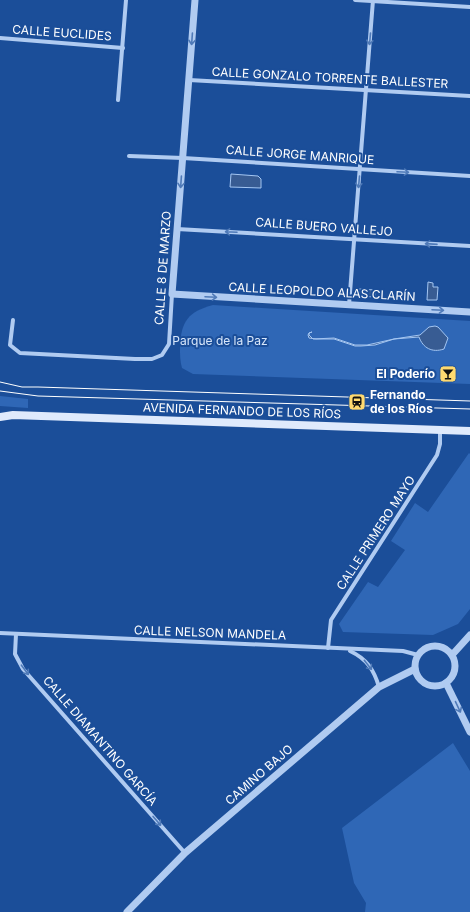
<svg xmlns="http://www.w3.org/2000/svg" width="470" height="912" font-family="Inter,sans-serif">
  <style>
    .green { fill: #2f67b6 }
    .water { fill: #385c93; stroke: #a4c6f2 }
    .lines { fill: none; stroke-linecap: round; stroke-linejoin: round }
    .minor { stroke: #b0cbf1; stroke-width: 4 }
    .tertiary { stroke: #b0cbf1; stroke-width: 7 }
    .secondary { stroke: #dfeafc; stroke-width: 8 }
    .tram { stroke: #fff; stroke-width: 1 }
    .oneway { stroke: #4f7ab8 }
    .labels { text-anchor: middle; stroke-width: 4; stroke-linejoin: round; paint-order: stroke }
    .street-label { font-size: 12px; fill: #fff; stroke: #1b4e99 }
    .park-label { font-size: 12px; fill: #d8e7fb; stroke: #1b4e99 }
    .poi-label { font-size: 12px; font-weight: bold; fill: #fff; stroke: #1b4e99; text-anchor: end }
  </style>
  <rect width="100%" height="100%" fill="#1b4e99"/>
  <g class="green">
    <path d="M213,305L470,321V384L193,374L182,368C180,361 180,355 180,347C181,321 188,312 213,305Z"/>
    <path d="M0,396L28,399V408L0,406Z"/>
    <path d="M469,453L470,454V609L458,624L433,635L343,632L339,624L368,582L378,587L405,550L391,541L415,503L428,512Z"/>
    <path d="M453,743L470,771V912H365L366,903L354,883L342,828Z"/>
  </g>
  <g class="water">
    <path d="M231,174L258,176L261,179V188L230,187Z"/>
    <path d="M428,282L433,283V287H438L437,300H427Z"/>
    <path d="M359,289L375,290V297L359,296Z"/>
    <path d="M435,326L438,327L448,338L444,349C432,353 423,348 419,337L394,339L375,345L361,346H355L334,339H316L309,338L308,335L309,333L312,332L309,333V335L313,339L334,338L355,345H367L394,339L420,335L429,327Z"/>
  </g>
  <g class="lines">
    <g class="minor">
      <path d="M355,0L470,7"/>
      <path d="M0,38L123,48"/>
      <path d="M189,80L470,96"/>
      <path d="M118,100L126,0"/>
      <path d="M129,156L183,158L470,176"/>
      <path d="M177,229L470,246"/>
      <path d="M349,305L373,0"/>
      <path d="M13,320L10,345L20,353L135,359H152L162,355L169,344L172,294"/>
      <path d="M0,633L403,651L418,655"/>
      <path d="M16,634L15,654L23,669L185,853"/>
      <path d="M328,648L331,620L437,455L440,444V430"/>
      <path d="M350,651C367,659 374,670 379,687"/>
    </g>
    <g class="tertiary">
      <path d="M195,0L172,294L470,312"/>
      <circle cx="435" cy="666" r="20"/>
      <path d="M452,655L470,635"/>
      <path d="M446,683L470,732"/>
      <path d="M127,912L185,853L379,687L415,669"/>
    </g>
    <path class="secondary" d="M0,417L13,415L470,431"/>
    <g class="tram">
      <path d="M0,382L22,387H38L470,401"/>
      <path d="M0,391L38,396L470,409"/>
    </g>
  </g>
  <defs><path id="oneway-shaft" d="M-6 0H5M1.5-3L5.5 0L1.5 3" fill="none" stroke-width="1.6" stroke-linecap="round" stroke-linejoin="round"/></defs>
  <g class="oneway">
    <use href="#oneway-shaft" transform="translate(192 39) rotate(94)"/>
    <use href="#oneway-shaft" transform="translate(370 39) rotate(95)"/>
    <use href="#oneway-shaft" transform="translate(403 172) rotate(3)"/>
    <use href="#oneway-shaft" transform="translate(181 182) rotate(94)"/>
    <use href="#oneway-shaft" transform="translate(359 182) rotate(95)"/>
    <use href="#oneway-shaft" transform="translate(231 232) rotate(-177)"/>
    <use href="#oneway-shaft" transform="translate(431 244) rotate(-176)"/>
    <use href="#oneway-shaft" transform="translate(211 297) rotate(3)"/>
    <use href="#oneway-shaft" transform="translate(438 310) rotate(3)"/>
    <use href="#oneway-shaft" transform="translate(368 665) rotate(52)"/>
    <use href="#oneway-shaft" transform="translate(25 670) rotate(53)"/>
    <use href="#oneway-shaft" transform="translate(458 707) rotate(65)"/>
    <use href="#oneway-shaft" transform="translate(157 821) rotate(49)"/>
  </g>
  <defs>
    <g id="bar-square" transform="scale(0.9)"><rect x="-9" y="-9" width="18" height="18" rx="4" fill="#ffda70" stroke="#1b4e99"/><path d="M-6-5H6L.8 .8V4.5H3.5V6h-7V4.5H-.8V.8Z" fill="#111"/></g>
    <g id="station-square" transform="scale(0.9)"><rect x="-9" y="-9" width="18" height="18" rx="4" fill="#ffda70" stroke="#1b4e99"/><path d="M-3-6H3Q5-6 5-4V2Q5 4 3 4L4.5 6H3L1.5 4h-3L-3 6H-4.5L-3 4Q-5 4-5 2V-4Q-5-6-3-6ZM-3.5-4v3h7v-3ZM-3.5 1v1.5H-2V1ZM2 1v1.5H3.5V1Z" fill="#111"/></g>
  </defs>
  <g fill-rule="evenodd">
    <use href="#bar-square" x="448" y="374"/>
    <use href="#station-square" x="357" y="402"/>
  </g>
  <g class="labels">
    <g class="street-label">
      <text transform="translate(62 33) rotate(4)" y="4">CALLE EUCLIDES</text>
      <text transform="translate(330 78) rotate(3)" y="4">CALLE GONZALO TORRENTE BALLESTER</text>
      <text transform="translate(300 155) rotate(4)" y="4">CALLE JORGE MANRIQUE</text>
      <text transform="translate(324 227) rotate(4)" y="4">CALLE BUERO VALLEJO</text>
      <text transform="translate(163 268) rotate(-86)" y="4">CALLE 8 DE MARZO</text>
      <text transform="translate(322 292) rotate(3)" y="4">CALLE LEOPOLDO ALAS CLARÍN</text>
      <text transform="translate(242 411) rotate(2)" y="4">AVENIDA FERNANDO DE LOS RÍOS</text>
      <text transform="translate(376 533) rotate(-57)" y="4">CALLE PRIMERO MAYO</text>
      <text transform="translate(210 633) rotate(2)" y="4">CALLE NELSON MANDELA</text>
      <text transform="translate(100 741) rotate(49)" y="4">CALLE DIAMANTINO GARCÍA</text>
      <text transform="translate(259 775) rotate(-41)" y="4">CAMINO BAJO</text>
    </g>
    <g class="park-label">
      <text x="220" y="345">Parque de la Paz</text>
    </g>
    <g class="poi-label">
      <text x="435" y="378">El Poderío</text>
      <text x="370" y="399" text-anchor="start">Fernando<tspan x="370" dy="14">de los Ríos</tspan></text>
    </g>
  </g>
</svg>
